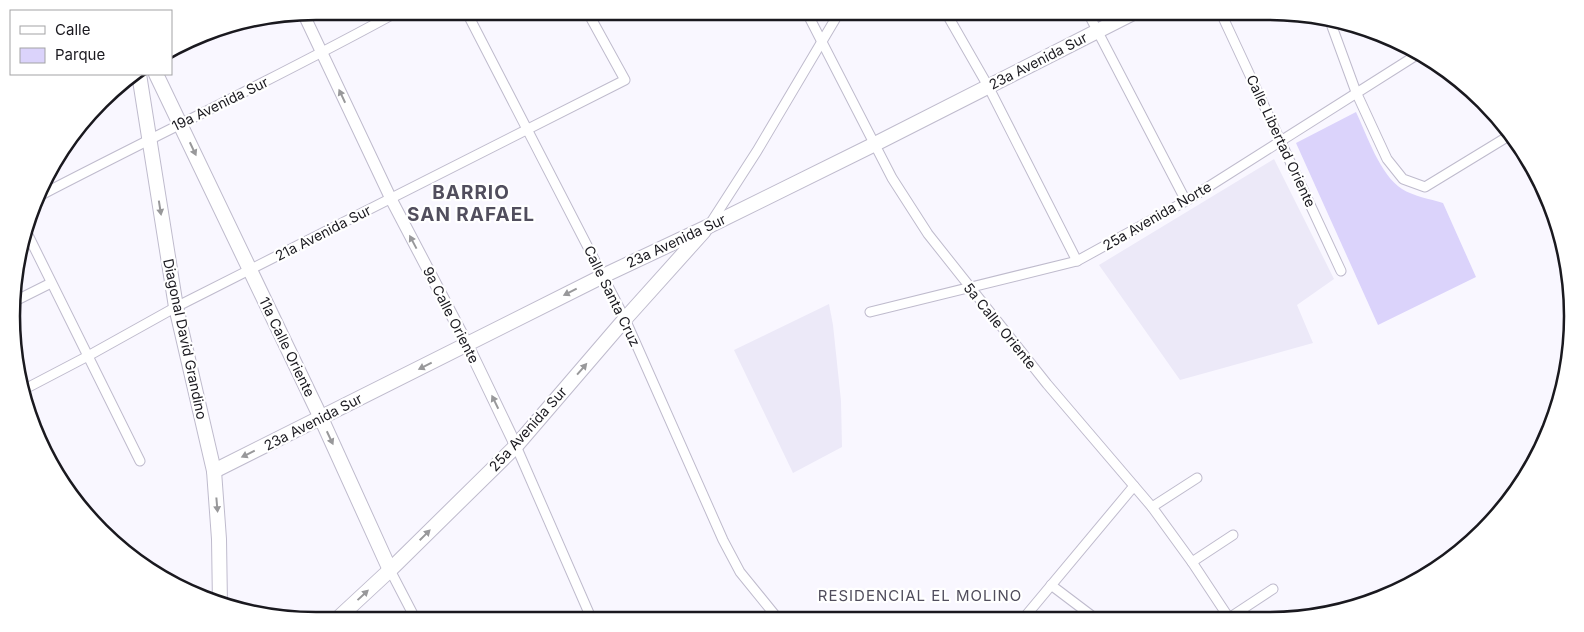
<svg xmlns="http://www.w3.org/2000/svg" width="1584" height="632" font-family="Inter,sans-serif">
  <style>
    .built { fill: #ece9f8 }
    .green { fill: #dbd3fb }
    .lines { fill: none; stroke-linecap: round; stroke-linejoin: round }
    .minor-casing { stroke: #bfbbcd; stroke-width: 11 }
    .tertiary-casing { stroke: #bfbbcd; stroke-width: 13 }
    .secondary-casing { stroke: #bfbbcd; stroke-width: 16 }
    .minor { stroke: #fff; stroke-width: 9 }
    .tertiary { stroke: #fff; stroke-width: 11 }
    .secondary { stroke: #fff; stroke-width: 14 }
    .oneway { fill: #98989a }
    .labels { text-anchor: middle; stroke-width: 4.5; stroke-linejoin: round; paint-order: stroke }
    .street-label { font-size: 14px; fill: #1a191f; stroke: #fff }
    .neighbourhood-label { font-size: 15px; letter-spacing: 1px; fill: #514e5d; stroke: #fff }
    .district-label { font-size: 19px; font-weight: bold; letter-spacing: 1px; fill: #514e5d; stroke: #fff }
    .rim { fill: none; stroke: #1a191f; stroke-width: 2.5 }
  </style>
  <rect width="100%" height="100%" fill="#f9f7ff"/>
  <g class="built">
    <path d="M1274,159L1334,279L1297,305L1313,343L1180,380L1099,265Z"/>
    <path d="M829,304L833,325L841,401L842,447L793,473L734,350Z"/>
  </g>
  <path class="green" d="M1356,112C1367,135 1380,175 1402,189C1413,196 1430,199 1443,203L1476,277L1378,325L1296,143Z"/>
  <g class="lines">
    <g class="minor-casing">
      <g id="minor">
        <path d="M466,11L625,319L723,540L740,572L779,620"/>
        <path d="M806,11L892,178L928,234L1047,384L1152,507L1192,562L1229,618"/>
        <path d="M945,11L988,86L1077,261"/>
        <path d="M1087,11L1186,201"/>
        <path d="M1220,11L1341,271"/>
        <path d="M1330,21L1356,92L1387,159L1403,179L1425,187L1507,137"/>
        <path d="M41,195C160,133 281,76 399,11"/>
        <path d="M710,224L757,151L840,11"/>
        <path d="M28,235L140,461"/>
        <path d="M15,301L51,283"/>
        <path d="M870,312L1077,261L1186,201L1415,56"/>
        <path d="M23,390L88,356L176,307L625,80L587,11"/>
        <path d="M516,446L592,620"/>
        <path d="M1152,507L1197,478"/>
        <path d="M1192,562L1233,535"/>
        <path d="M390,570L416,620"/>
        <path d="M1051,585L1092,616"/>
        <path d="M1229,618L1273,589"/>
        <path d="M1023,619L1134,486"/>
      </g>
    </g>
    <g class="tertiary-casing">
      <path id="tertiary" d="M303,13L391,199L467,344L516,446"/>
    </g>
    <g class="secondary-casing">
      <g id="secondary">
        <path d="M139,74L176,307L214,471L219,539L220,605"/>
        <path d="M156,74L321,418L390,570"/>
        <path d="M214,471L603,276L709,226L875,144L1137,11"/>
        <path d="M335,621L390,570L516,446L625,319L704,231"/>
      </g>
    </g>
    <use href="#minor" class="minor"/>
    <use href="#tertiary" class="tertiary"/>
    <use href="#secondary" class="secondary"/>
  </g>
  <defs><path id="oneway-solid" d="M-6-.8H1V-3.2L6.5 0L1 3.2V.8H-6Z" transform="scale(1.25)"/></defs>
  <g class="oneway">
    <use href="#oneway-solid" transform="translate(342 96) rotate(-115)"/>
    <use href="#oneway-solid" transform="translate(193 149) rotate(65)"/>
    <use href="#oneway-solid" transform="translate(160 208) rotate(81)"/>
    <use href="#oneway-solid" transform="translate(413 242) rotate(-118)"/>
    <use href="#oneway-solid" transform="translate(570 292) rotate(153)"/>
    <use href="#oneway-solid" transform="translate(425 366) rotate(153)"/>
    <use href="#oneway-solid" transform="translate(582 369) rotate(-49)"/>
    <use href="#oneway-solid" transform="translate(495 402) rotate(-116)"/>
    <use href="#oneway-solid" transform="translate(330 438) rotate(65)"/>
    <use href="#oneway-solid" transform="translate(248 454) rotate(154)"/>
    <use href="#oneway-solid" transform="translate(217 505) rotate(85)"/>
    <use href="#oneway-solid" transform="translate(425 535) rotate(-45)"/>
    <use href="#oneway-solid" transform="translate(363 595) rotate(-43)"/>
  </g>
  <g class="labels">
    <g class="street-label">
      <text transform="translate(1038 61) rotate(-27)" y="5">23a Avenida Sur</text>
      <text transform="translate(220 104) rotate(-26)" y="5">19a Avenida Sur</text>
      <text transform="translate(1281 141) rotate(65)" y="5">Calle Libertad Oriente</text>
      <text transform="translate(1157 216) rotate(-30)" y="5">25a Avenida Norte</text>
      <text transform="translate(323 233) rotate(-27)" y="5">21a Avenida Sur</text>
      <text transform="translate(676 241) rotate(-25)" y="5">23a Avenida Sur</text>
      <text transform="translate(612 296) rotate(64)" y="5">Calle Santa Cruz</text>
      <text transform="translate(451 315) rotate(63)" y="5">9a Calle Oriente</text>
      <text transform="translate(1000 326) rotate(51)" y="5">5a Calle Oriente</text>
      <text transform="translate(185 339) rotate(78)" y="5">Diagonal David Grandino</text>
      <text transform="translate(287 347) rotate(64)" y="5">11a Calle Oriente</text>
      <text transform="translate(313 422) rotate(-27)" y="5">23a Avenida Sur</text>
      <text transform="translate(528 429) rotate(-48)" y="5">25a Avenida Sur</text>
    </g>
    <g class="neighbourhood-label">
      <text x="920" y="601">RESIDENCIAL EL MOLINO</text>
    </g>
    <g class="district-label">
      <text x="471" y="199">BARRIO<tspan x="471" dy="22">SAN RAFAEL</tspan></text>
    </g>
  </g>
  <path d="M0 0H1584V632H0ZM316 20H1268A296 296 0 0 1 1564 316V316A296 296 0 0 1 1268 612H316A296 296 0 0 1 20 316V316A296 296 0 0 1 316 20Z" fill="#fff" fill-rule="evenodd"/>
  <path class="rim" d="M316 20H1268A296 296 0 0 1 1564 316V316A296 296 0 0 1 1268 612H316A296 296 0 0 1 20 316V316A296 296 0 0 1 316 20Z"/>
  <rect x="10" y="10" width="162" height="65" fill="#ffffff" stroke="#a3a3a5"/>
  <rect x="20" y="26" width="25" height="8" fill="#ffffff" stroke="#a3a3a5"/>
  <text x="55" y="35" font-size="15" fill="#1a191f">Calle</text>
  <rect x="20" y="48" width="25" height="15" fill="#dbd3fb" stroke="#a3a3a5"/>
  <text x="55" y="60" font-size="15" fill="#1a191f">Parque</text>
</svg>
